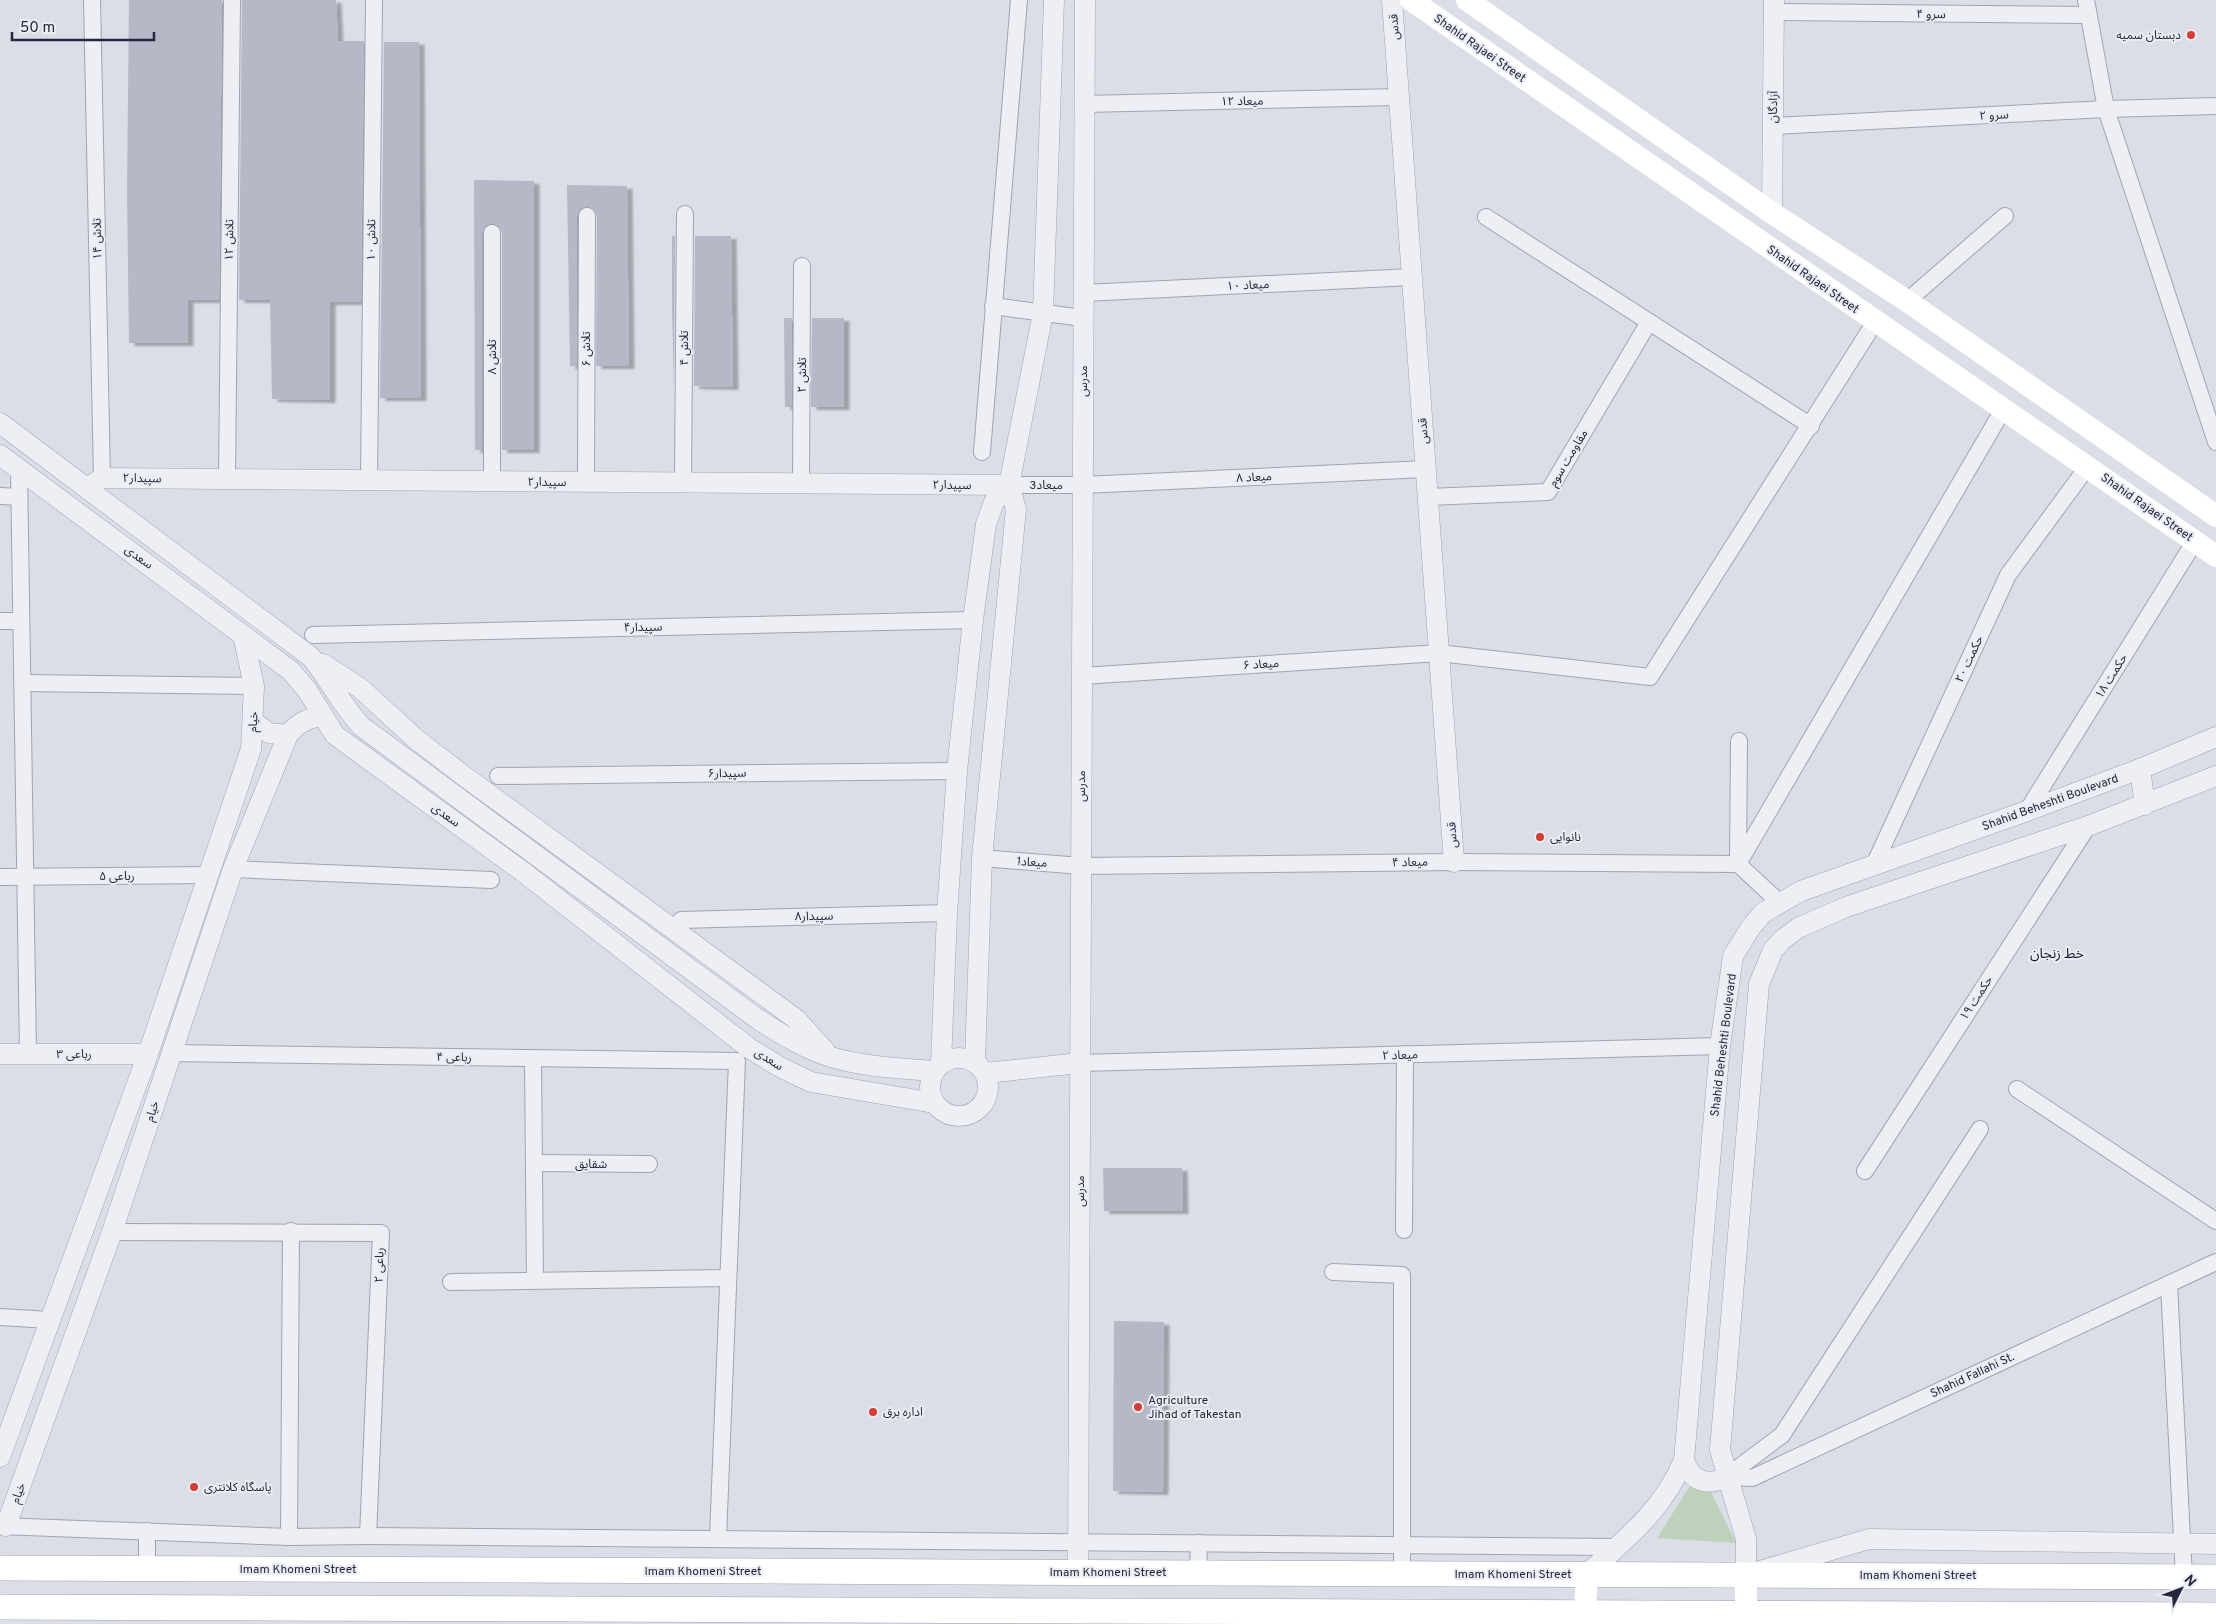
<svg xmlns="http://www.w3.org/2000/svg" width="2216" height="1624" font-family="Overpass,'Noto Sans Arabic',sans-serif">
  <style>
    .green { fill: #bdd1bb }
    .building { fill: #b5b8c7; filter: url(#shadow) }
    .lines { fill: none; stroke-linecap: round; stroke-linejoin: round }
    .minor-casing { stroke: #a0a3b1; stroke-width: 18 }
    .tertiary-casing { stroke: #a0a3b1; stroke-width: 21 }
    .primary-casing { stroke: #999fb3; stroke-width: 26 }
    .minor { stroke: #eeeff5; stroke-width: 16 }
    .tertiary { stroke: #eeeff5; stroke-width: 20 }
    .secondary { stroke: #fff; stroke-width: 22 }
    .primary { stroke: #fff; stroke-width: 25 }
    .poi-dot { fill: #d63c35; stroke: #eaecf4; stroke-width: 2 }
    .labels { text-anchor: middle; stroke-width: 4; stroke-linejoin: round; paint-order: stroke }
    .street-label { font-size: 12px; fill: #24283d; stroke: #eaecf4 }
    .poi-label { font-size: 12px; fill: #24283d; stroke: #eaecf4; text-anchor: start }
    .neighbourhood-label { font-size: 14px; fill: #171a2e; stroke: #eaecf4 }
  </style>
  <defs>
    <filter id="shadow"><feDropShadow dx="5.5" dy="3" stdDeviation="1" flood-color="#0004"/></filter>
  </defs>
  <rect width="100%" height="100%" fill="#dbdde7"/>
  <path class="green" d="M1700,1470L1736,1543L1657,1538Z"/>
  <g class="building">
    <path d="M129,0H222L219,300H188V343H129L127,192Z"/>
    <path d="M242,0H336L338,41H364L361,302H330V400L272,399L270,300H239Z"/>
    <path d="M384,42H419L421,398H380Z"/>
    <path d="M474,180L534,181V450H502V233L500,228L492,223L487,225L482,233V450H475Z"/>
    <path d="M567,185L627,186L629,366H596L597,216L595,211L588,206L582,208L577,216L576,366H570Z"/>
    <path d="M672,236H675L674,386L672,310Z"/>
    <path d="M695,236H731L733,387L694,386Z"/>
    <path d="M784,318H792L791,407H785Z"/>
    <path d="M812,318H844V407H811Z"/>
    <path d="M1103,1168H1182L1183,1211H1104Z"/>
    <path d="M1114,1321L1164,1322L1163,1492L1113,1491Z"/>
  </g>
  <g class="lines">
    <g class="minor-casing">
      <g id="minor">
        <path d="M92,0L102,478"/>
        <path d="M2086,0L2106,109L2216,442"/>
        <path d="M1774,12L2088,15"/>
        <path d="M1084,104L1399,97"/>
        <path d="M1773,126L2106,109L2216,106"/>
        <path d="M1486,217L1811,426"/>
        <path d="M1084,293L1412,277"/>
        <path d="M1907,301L2005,216"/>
        <path d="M993,306L1083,318"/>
        <path d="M982,452L1019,0"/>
        <path d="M19,469L28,1054"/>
        <path d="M227,479L232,0"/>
        <path d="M369,480L374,0"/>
        <path d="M492,481V233"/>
        <path d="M586,482L587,216"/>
        <path d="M683,483L685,214"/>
        <path d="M801,484L802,266"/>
        <path d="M1009,485H1083L1426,469"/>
        <path d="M0,496L19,497"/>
        <path d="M1428,497L1548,492L1649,322"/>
        <path d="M0,621H21"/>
        <path d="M313,635L973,620"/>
        <path d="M1082,676L1439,653L1650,677L1875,322"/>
        <path d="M23,683L254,686"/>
        <path d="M498,776L957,771"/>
        <path d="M2027,811L2195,541"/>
        <path d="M982,858L1081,866L1454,862L1738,864L1739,741"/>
        <path d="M1874,865L2008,575L2088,466"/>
        <path d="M233,869L491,880"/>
        <path d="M0,877L209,875"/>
        <path d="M1779,902L1738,864L2004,408"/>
        <path d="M681,920L947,913"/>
        <path d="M171,1053L737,1061L718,1538"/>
        <path d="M533,1059L535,1281"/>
        <path d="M1080,1063L1720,1046"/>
        <path d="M2017,1089L2216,1221"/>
        <path d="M534,1163L649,1164"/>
        <path d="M1865,1171L2088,826"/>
        <path d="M1404,1230L1405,1054"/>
        <path d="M112,1232L381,1233L368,1536"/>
        <path d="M1333,1272L1402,1275V1573"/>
        <path d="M451,1282L728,1278"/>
        <path d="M2169,1284L2184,1577"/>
        <path d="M0,1317L50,1320"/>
        <path d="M1726,1477L1752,1478L2216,1262"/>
        <path d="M1726,1477L1782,1435L1980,1129"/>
        <path d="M0,1526L289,1537L368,1536L1617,1547"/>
        <path d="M289,1537L291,1231"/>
        <path d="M147,1569V1531"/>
        <path d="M1198,1572L1199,1543"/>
      </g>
    </g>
    <g class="tertiary-casing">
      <g id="tertiary">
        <path d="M1392,0L1454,862"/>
        <path d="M1772,213L1774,0"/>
        <path d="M0,423L311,657C329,679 341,704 361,726L759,1020C781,1034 805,1049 831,1057C864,1067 899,1068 933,1071"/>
        <path d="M0,455L291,671L307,690L335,735L522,871L749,1048L780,1067L811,1082L934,1103"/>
        <path d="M87,488L102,478L1009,485"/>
        <path d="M323,664L360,688L417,740L464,776L796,1019L825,1051"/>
        <path d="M253,722L269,733L288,735"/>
        <path d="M2140,769L2145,805"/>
        <path d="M2216,776L2088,826L1846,907L1798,928L1782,940L1773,950L1759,984L1720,1450L1746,1539V1575L1869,1539L2216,1544"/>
        <path d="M0,1054H148"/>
        <circle cx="959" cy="1087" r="29"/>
        <path d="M975,1061L982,858L1016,509L1009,485L1043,313L1054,0"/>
        <path d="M941,1064L947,913L957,771L973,620L986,524L994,502L1009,485"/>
        <path d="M986,1073L1080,1063"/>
        <path d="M0,1457L148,1054L251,749L254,686L243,635"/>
        <path d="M1684,1460C1691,1481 1707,1487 1726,1477"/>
        <path d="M6,1526L112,1232L233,869L288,735C298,723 306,719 321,716"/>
        <path d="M1078,1572L1085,0"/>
        <path d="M1587,1574C1626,1539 1663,1510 1684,1460L1720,1046L1733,956L1751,927L1763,913L1801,891L2027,811L2140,769L2216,737"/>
      </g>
    </g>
    <g class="primary-casing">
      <g id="primary">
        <path d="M0,1568L2216,1577"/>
        <path d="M0,1607L2216,1615"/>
      </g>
    </g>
    <use href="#minor" class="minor"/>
    <use href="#tertiary" class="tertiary"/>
    <g class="secondary">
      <path d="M1411,0L2216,556"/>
      <path d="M1467,0L1772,213L1907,301L2216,516"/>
      <path d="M1585,1612L1587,1574"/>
      <path d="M1746,1613V1575"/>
    </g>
    <use href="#primary" class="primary"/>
  </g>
  <g class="poi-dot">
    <circle cx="2191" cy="35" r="5"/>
    <circle cx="1540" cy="837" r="5"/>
    <circle cx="1138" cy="1407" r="5"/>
    <circle cx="873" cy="1412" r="5"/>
    <circle cx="194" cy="1487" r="5"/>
  </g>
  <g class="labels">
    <g class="street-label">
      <text transform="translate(1931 14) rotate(1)" y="4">سرو ۴</text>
      <text transform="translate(1394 27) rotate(-94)" y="4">قدس</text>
      <text transform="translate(1480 48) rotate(35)" y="4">Shahid Rajaei Street</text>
      <text transform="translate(1242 101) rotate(-1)" y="4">میعاد ۱۲</text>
      <text transform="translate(1773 107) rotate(-89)" y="4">آزادگان</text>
      <text transform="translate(1994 115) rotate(-3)" y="4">سرو ۲</text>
      <text transform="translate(97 239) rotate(-91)" y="4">تلاش ۱۴</text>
      <text transform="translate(229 240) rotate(-89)" y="4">تلاش ۱۲</text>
      <text transform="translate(371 240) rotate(-89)" y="4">تلاش ۱۰</text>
      <text transform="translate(1813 279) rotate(35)" y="4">Shahid Rajaei Street</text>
      <text transform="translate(1248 285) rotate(-3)" y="4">میعاد ۱۰</text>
      <text transform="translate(684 348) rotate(-90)" y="4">تلاش ۴</text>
      <text transform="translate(586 349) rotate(-90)" y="4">تلاش ۶</text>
      <text transform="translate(492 357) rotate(-90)" y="4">تلاش ۸</text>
      <text transform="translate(802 375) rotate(-90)" y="4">تلاش ۲</text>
      <text transform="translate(1083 381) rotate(-90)" y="4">مدرس</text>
      <text transform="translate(1423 431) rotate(-94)" y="4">قدس</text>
      <text transform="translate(1568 458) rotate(-59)" y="4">مقاومت سوم</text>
      <text transform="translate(1254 477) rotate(-3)" y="4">میعاد ۸</text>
      <text transform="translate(142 478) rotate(1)" y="4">سپیدار۲</text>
      <text x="547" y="486">سپیدار۲</text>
      <text x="952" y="489">سپیدار۲</text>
      <text x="1046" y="489">میعاد3</text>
      <text transform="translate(2147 507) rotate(35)" y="4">Shahid Rajaei Street</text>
      <text transform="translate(139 557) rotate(36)" y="4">سعدی</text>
      <text transform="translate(643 627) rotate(-1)" y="4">سپیدار۴</text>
      <text transform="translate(1969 659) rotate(-65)" y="4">حکمت ۲۰</text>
      <text transform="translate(1261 664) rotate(-4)" y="4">میعاد ۶</text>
      <text transform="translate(2111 676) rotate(-58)" y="4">حکمت ۱۸</text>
      <text transform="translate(253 722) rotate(-87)" y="4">خیام</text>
      <text transform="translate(727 773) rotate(-1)" y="4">سپیدار۶</text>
      <text transform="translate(1081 786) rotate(-90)" y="4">مدرس</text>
      <text transform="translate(2050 802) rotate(-20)" y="4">Shahid Beheshti Boulevard</text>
      <text transform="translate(446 815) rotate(36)" y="4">سعدی</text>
      <text transform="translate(1452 835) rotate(-94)" y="4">قدس</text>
      <text transform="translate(1032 862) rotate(4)" y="4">میعاد1</text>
      <text transform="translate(1410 862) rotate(-1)" y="4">میعاد ۴</text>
      <text x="117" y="880">رباعی ۵</text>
      <text transform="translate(814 916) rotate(-1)" y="4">سپیدار۸</text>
      <text transform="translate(1976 998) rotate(-57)" y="4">حکمت ۱۹</text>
      <text transform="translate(1723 1045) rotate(-83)" y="4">Shahid Beheshti Boulevard</text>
      <text x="74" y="1058">رباعی ۳</text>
      <text transform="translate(1400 1055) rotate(-2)" y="4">میعاد ۲</text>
      <text transform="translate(454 1057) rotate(1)" y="4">رباعی ۴</text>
      <text transform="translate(769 1059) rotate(32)" y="4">سعدی</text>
      <text transform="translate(152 1111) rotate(-72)" y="4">خیام</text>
      <text x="591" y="1168">شقایق</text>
      <text transform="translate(1080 1191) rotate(-90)" y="4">مدرس</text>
      <text transform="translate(379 1265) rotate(-88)" y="4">رباعی ۲</text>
      <text transform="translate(1972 1375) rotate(-25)" y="4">Shahid Fallahi St.</text>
      <text transform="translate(18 1493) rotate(-70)" y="4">خیام</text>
      <text x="298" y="1573">Imam Khomeni Street</text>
      <text x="703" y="1575">Imam Khomeni Street</text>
      <text x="1108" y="1576">Imam Khomeni Street</text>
      <text x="1513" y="1578">Imam Khomeni Street</text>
      <text x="1918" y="1579">Imam Khomeni Street</text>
    </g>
    <g class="poi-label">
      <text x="2181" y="39" text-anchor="end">دبستان سمیه</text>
      <text x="1550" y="841">نانوایی</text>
      <text x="1148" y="1404">Agriculture<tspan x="1148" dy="14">Jihad of Takestan</tspan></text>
      <text x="883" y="1416">اداره برق</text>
      <text x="204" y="1491">پاسگاه کلانتری</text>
    </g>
    <g class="neighbourhood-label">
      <text x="2057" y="958">خط زنجان</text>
    </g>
  </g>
  <g transform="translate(2181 1589) rotate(48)" stroke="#eaecf4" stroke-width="4" paint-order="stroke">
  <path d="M0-4L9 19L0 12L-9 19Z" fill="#24283d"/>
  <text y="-8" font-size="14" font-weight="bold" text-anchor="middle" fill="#24283d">N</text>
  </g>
  <path d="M12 32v8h142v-8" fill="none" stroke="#24283d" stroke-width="2.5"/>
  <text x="20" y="32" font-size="15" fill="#24283d" stroke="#eaecf4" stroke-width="4" paint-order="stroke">50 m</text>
</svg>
